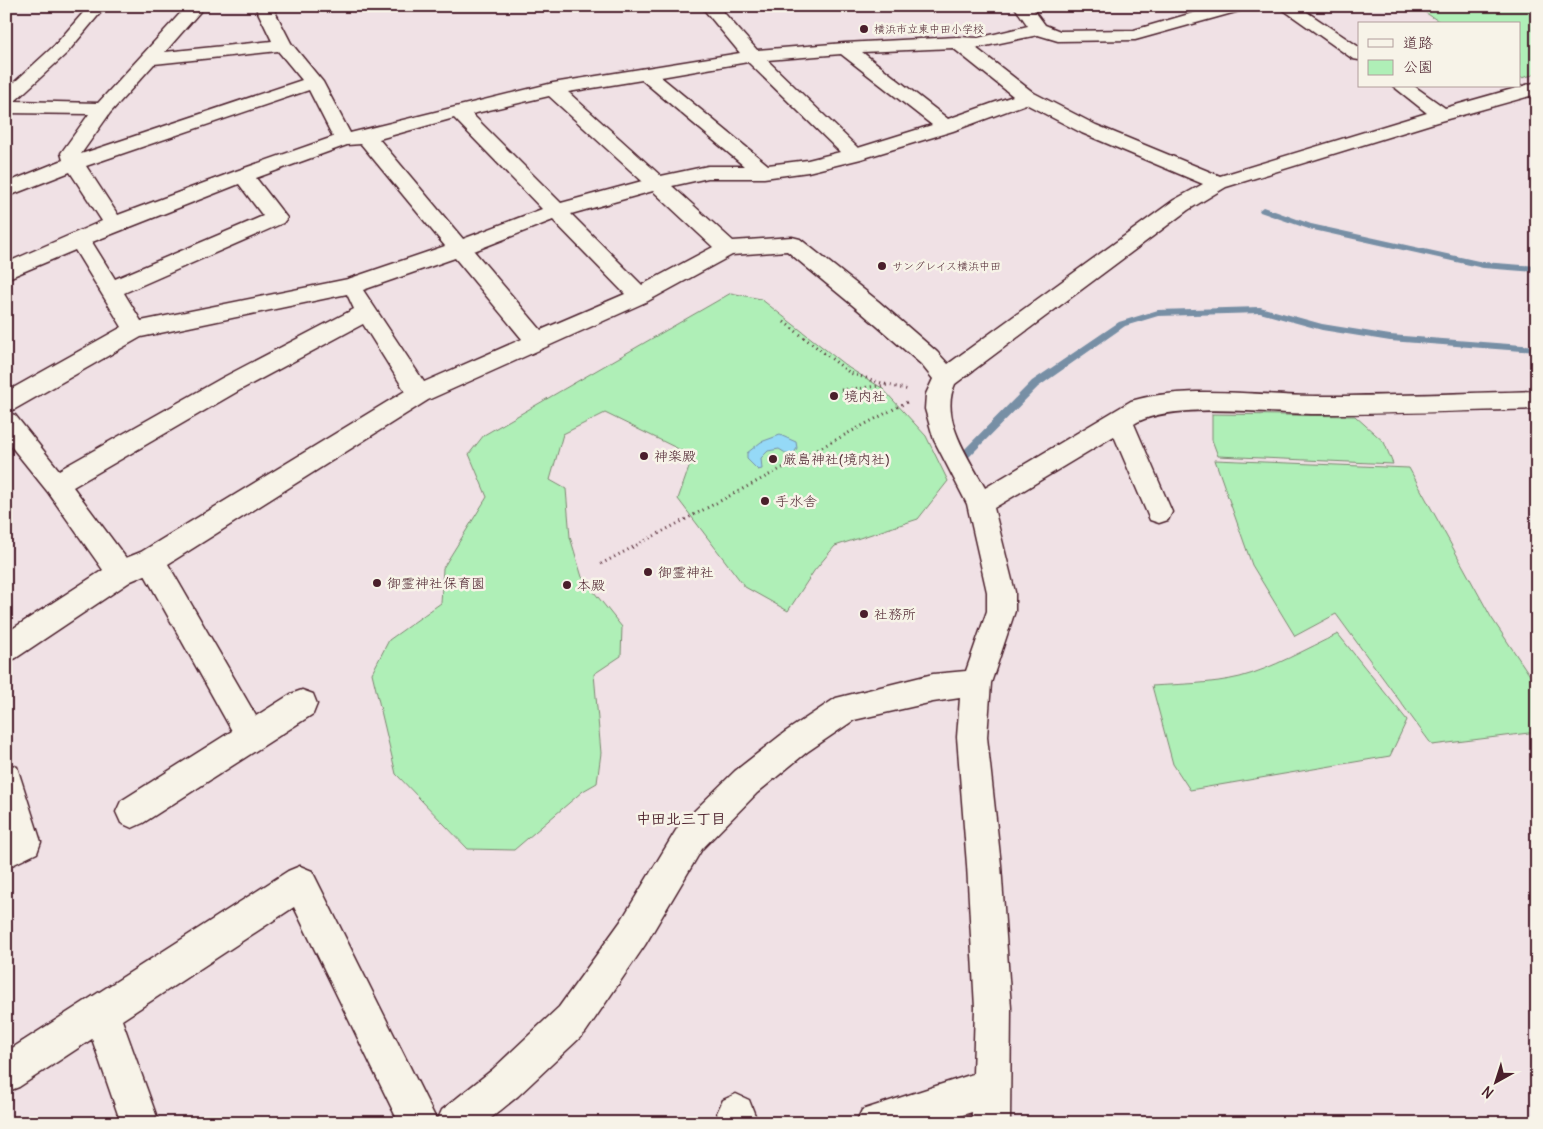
<svg xmlns="http://www.w3.org/2000/svg" width="1543" height="1129" font-family="Delius,'Klee One',sans-serif">
  <style>
    .green { fill: #afefb7; stroke: #7c8771 }
    .water { fill: #95d9f7; stroke: #778fa5 }
    .lines { fill: none; stroke-linecap: round; stroke-linejoin: round }
    .stream { fill: #778fa5; fill-rule: evenodd }
    .minor-casing { stroke: #4a1f2b; stroke-width: 3 }
    .path { stroke: #4a1f2b; stroke-width: 3; stroke-dasharray: 1 4; stroke-linecap: butt }
    .minor { fill: #f7f3e8; fill-rule: evenodd }
    .poi-dot { fill: #4a1f2b; stroke: #f7f3e8; stroke-width: 2 }
    .labels { text-anchor: middle; stroke-width: 5; stroke-linejoin: round; paint-order: stroke }
    .far-poi-label { font-size: 11px; fill: #4a1f2b; stroke: #f7f3e8; text-anchor: start }
    .poi-label { font-size: 14px; fill: #4a1f2b; stroke: #f7f3e8; text-anchor: start }
    .neighbourhood-label { font-size: 15px; font-weight: bold; fill: #4a1f2b; stroke: #f7f3e8 }
  </style>
  <rect width="100%" height="100%" fill="#f0e1e5"/>
  <filter id="ink" filterUnits="userSpaceOnUse"><feTurbulence type="fractalNoise" baseFrequency=".02" numOctaves="2"/><feDisplacementMap in="SourceGraphic" scale="10" xChannelSelector="R" yChannelSelector="G"/><feConvolveMatrix kernelMatrix="1 2 1 2 8 2 1 2 1" color-interpolation-filters="sRGB"/></filter>
  <g filter="url(#ink)">
    <g class="green">
      <path d="M1446,6H1537V74L1521,78L1519,77V24H1443L1423,11Z"/>
      <path d="M731,293L761,299L849,368L882,388L926,436L948,481L918,519L835,546L814,571L788,611L745,587L678,499L693,456L605,413L563,434L550,480L566,489L570,537L582,577L622,627L621,656L594,674L601,753L597,783L583,791L514,850L468,849L396,774L372,673L389,640L441,603L443,568L487,497L469,454L484,435Z"/>
      <path d="M1212,414L1355,416L1384,442L1393,464L1218,456L1212,440Z"/>
      <path d="M1215,460L1409,468L1491,617L1537,686V732L1432,745L1336,614L1295,636L1252,565Z"/>
      <path d="M1338,634L1407,720L1390,756L1190,790L1173,764L1152,686C1181,684 1211,684 1240,677C1271,669 1308,648 1338,634Z"/>
    </g>
    <path class="water" d="M780,435L796,442L797,448L792,457L779,449L768,451L761,458L762,469L758,470L747,459V453L761,442Z"/>
    <g class="lines">
      <g class="stream">
        <path d="M1263,207L1311,224L1483,262L1537,266V272L1483,268L1309,229L1260,212L1259,210Z"/>
        <path d="M1260,307L1322,324L1390,335L1537,346V352L1390,341L1322,330L1260,313L1158,316L1125,326L1038,387L969,457H961L960,454L1032,381L1119,322L1158,310Z"/>
      </g>
      <g class="minor-casing">
        <g id="minor">
          <path d="M89,6H106L67,53L15,101L98,103L187,6H205L165,52L272,41L255,6H272L291,43L323,82L350,133L553,83L740,53L701,6H718L757,50L845,43L957,37L978,38L1028,26L1014,6H1031L1045,25L1060,31L1134,30L1217,6H1245L1243,10L1135,40L1058,41L1038,35L976,48L1034,93L1096,125L1220,176L1427,113L1393,86H1414L1445,108L1537,82V94L1437,122L1226,187L1188,210L955,384C939,418 969,458 985,488L1131,401C1186,384 1259,396 1317,396C1390,396 1463,393 1537,391V409C1464,411 1390,414 1317,414C1271,414 1170,401 1134,424L1172,512L1168,520L1159,523L1150,520L1114,436L994,508L1015,592V611L991,683L987,737L1001,865L1011,1008L1010,1123H972V1112L937,1123H856L862,1110L973,1074L975,1008L967,865L957,737L960,698L933,702L854,720L807,752L757,793L702,849L645,945L585,1033L518,1096L485,1123H399L294,907L122,1020L159,1123H121L92,1039L19,1087L6,1092V1052L288,871L300,866L312,871L437,1121L442,1110L492,1070L559,1007L621,921L678,827L735,771L785,732L836,698L933,674L966,671L987,611V592L967,504L934,440L925,409L926,394L933,379L921,364L862,313L787,251L732,255L648,301L428,400L168,564L256,716L291,694L302,690L313,694L317,704L313,714L143,823L132,828L121,823L116,812L121,801L232,731L145,575L131,581L16,658L6,662V633L103,570L47,491L6,440V413L15,415L59,470L222,378L354,309L347,294L141,337L15,409L6,412V392L122,327L75,250L6,279V263L102,221L70,172L6,197V183L63,160L61,153L89,114L6,113V90L55,45ZM953,48L1013,96L948,119L862,52ZM278,51L302,80L81,154L110,113L154,64ZM841,54L932,125L858,148L767,60ZM748,62L840,152L808,160L768,165L661,77ZM642,80L744,166H708L661,176L568,92ZM309,90L333,137L236,171L118,215L86,166ZM549,96L642,181L561,203L472,114ZM1026,104L1082,133L1203,184L1174,200L948,364L937,352L878,301L800,239L792,237L733,241L672,186L708,178H764L808,172L861,159L953,131ZM454,118L542,209L463,239L379,139ZM361,144L445,246L348,279L141,321L124,293L283,223L287,218L256,178L347,145ZM239,184L263,216L115,279L92,242ZM653,191L713,247L642,285L571,214ZM553,220L625,294L541,330L474,251ZM455,258L522,339L424,382L363,290ZM363,324L405,391L141,552L126,558L73,487L240,390Z"/>
          <path d="M1278,6H1298L1359,47V60L1353,59Z"/>
          <path d="M6,763L17,767L41,842L37,853L6,868Z"/>
          <path d="M736,1094L749,1100L758,1123H720L717,1113L723,1100Z"/>
        </g>
      </g>
      <g class="path">
        <path d="M784,322L850,373L888,385"/>
        <path d="M841,390L888,385L909,390"/>
        <path d="M601,564L907,402"/>
      </g>
      <use href="#minor" class="minor"/>
    </g>
  </g>
  <g class="poi-dot">
    <circle cx="864" cy="29" r="5"/>
    <circle cx="882" cy="266" r="5"/>
    <circle cx="834" cy="396" r="5"/>
    <circle cx="644" cy="456" r="5"/>
    <circle cx="773" cy="459" r="5"/>
    <circle cx="765" cy="501" r="5"/>
    <circle cx="648" cy="572" r="5"/>
    <circle cx="377" cy="583" r="5"/>
    <circle cx="567" cy="585" r="5"/>
    <circle cx="864" cy="614" r="5"/>
  </g>
  <g class="labels">
    <g class="far-poi-label">
      <text x="874" y="33">横浜市立東中田小学校</text>
      <text x="892" y="270">サングレイス横浜中田</text>
    </g>
    <g class="poi-label">
      <text x="844" y="401">境内社</text>
      <text x="654" y="461">神楽殿</text>
      <text x="783" y="464">厳島神社(境内社)</text>
      <text x="775" y="506">手水舎</text>
      <text x="658" y="577">御霊神社</text>
      <text x="387" y="588">御霊神社保育園</text>
      <text x="577" y="590">本殿</text>
      <text x="874" y="619">社務所</text>
    </g>
    <g class="neighbourhood-label">
      <text x="681" y="824">中田北三丁目</text>
    </g>
  </g>
  <rect width="1543" height="1129" fill="none" stroke="#f7f3e8" stroke-width="25"/>
  <rect x="12" y="12" width="1518" height="1104" fill="none" stroke="#4a1f2b" stroke-width="2" filter="url(#ink)"/>
  <rect x="1358" y="22" width="162" height="65" fill="#f7f3e8" stroke="#b29e9c"/>
  <rect x="1368" y="39" width="25" height="8" fill="#f7f3e8" stroke="#b29e9c"/>
  <text x="1403" y="48" font-size="15" fill="#4a1f2b">道路</text>
  <rect x="1368" y="60" width="25" height="15" fill="#afefb7" stroke="#b29e9c"/>
  <text x="1403" y="72" font-size="15" fill="#4a1f2b">公園</text>
  <g transform="translate(1496 1082) rotate(219)" stroke="#f7f3e8" stroke-width="4" paint-order="stroke">
  <path d="M0-4L9 19L0 12L-9 19Z" fill="#4a1f2b"/>
  <text y="-8" font-size="14" font-weight="bold" text-anchor="middle" fill="#4a1f2b">N</text>
  </g>
</svg>
